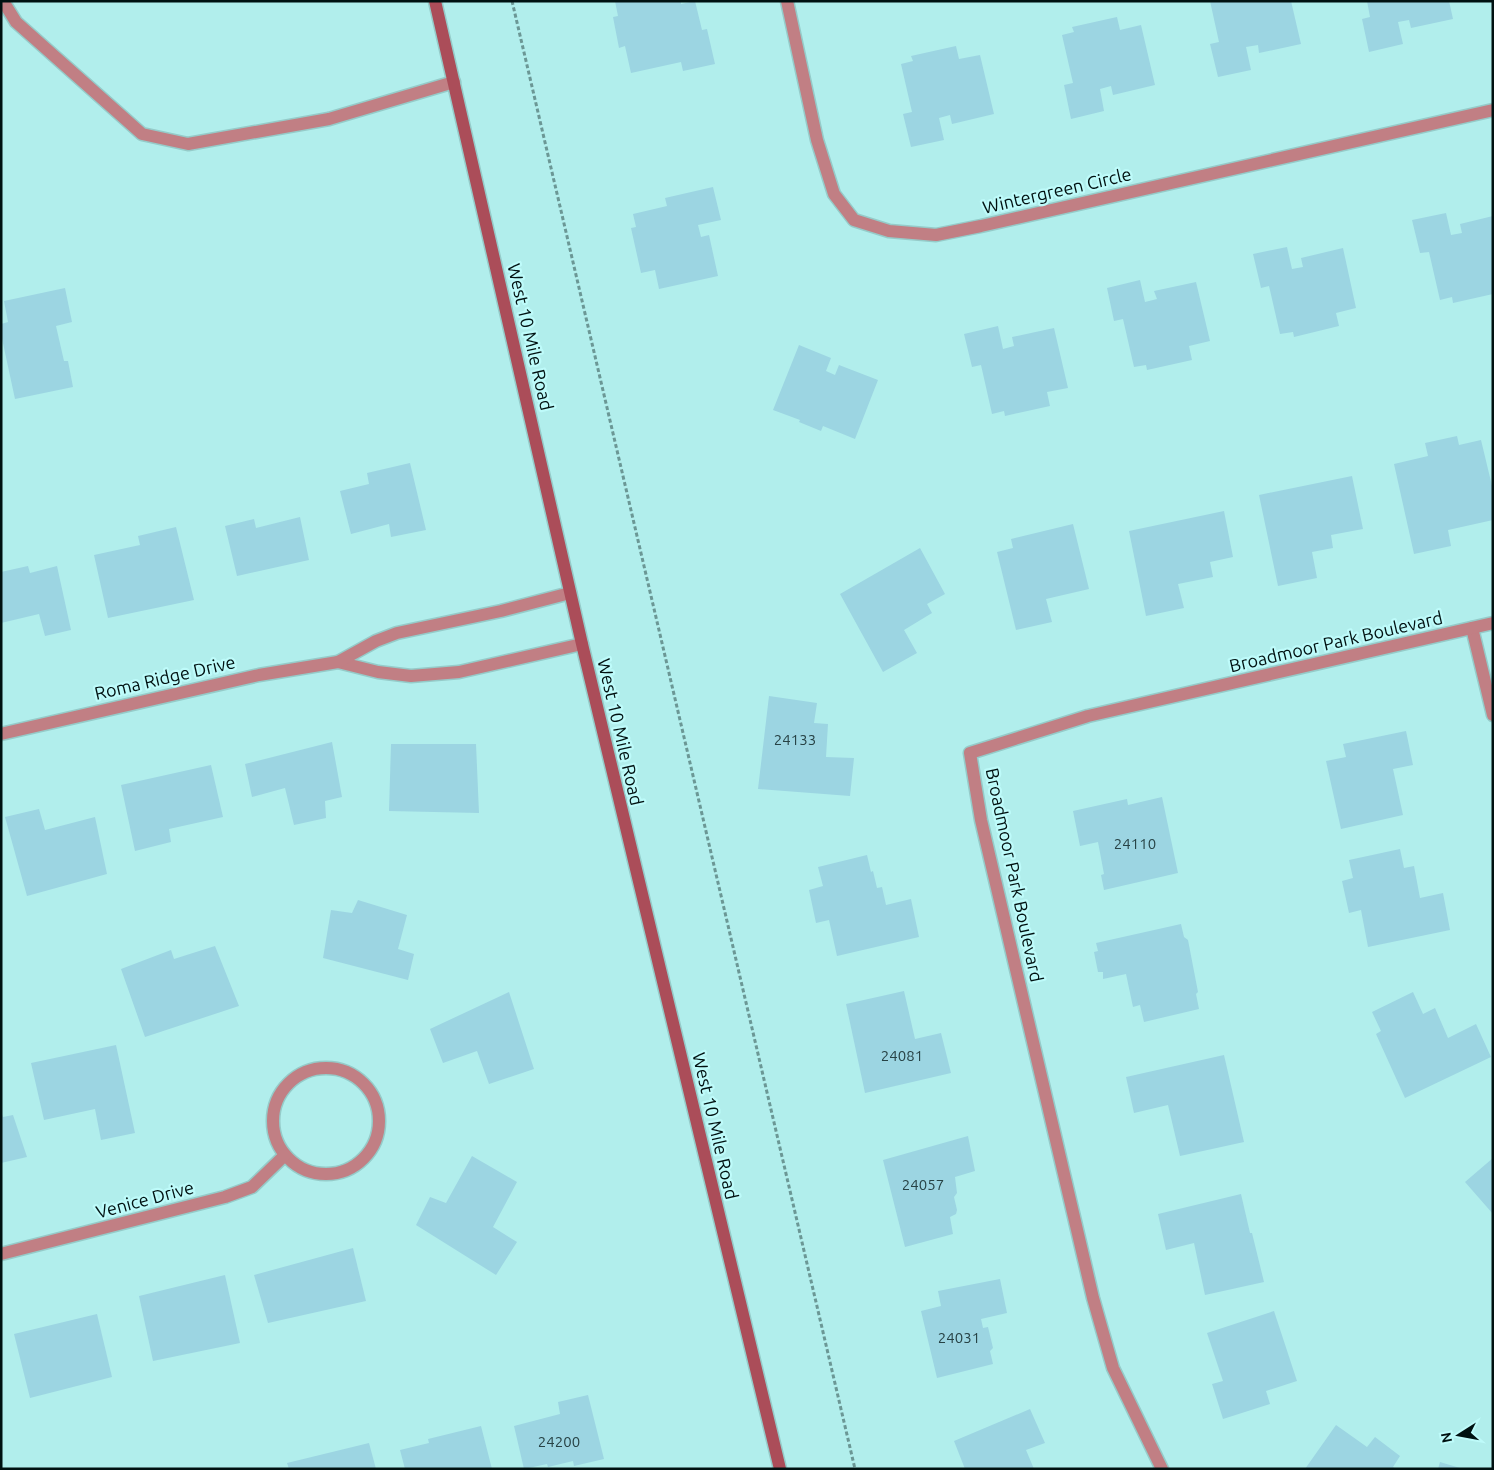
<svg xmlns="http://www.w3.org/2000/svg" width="1494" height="1470" font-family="Ubuntu,sans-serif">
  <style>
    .building { fill: #9cd5e2 }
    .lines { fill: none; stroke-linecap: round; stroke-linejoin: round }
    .street-casing { stroke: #95cbc9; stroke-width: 15 }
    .secondary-casing { stroke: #95cbc9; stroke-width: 15 }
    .path { stroke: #6b9795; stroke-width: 3; stroke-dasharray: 4 2.5; stroke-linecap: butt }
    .street { stroke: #c17f84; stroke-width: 12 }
    .secondary { stroke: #ab4d59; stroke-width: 12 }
    .labels { text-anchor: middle; stroke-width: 4.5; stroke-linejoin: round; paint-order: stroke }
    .number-label { font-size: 15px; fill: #274245 }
    .street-label { font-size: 18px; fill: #011; stroke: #befbfa }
  </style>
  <rect width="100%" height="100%" fill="#b1eeec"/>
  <g class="building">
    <path d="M615,1H681V4L695,1L702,30L707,29L715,64L683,71L681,62L631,73L625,46L619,48L613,17L618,16Z"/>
    <path d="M1210,1H1291L1301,44L1259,53L1258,45L1246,47L1251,70L1218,77L1210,44L1219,42Z"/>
    <path d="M1367,1H1449L1453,19L1411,28L1409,20L1398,22L1403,44L1369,52L1362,19L1370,17Z"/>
    <path d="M1117,17L1120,30L1141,25L1155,85L1113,95L1111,86L1100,89L1104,111L1071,119L1064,85L1073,83L1062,35L1074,32L1072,27Z"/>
    <path d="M956,46L959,59L980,55L994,114L952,124L950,115L939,118L944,140L911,147L903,114L912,112L901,64L913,61L911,56Z"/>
    <path d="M713,187L721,220L698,225L701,237L709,235L718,276L659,289L655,270L641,273L631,228L636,227L633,214L667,206L665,198Z"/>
    <path d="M1446,213L1451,235L1462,233L1460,224L1493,216V294L1453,303L1452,297L1440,300L1429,252L1420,253L1412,220Z"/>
    <path d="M1287,247L1292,269L1303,267L1301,258L1343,248L1356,308L1336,313L1339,326L1294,337L1293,332L1280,334L1269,286L1261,288L1253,254Z"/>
    <path d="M1140,280L1145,302L1157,299L1154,291L1196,282L1210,341L1189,346L1192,360L1147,370L1146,365L1134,367L1123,319L1114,321L1107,288Z"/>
    <path d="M65,288L72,322L56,326L64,361H68L73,387L15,399L1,334V324L8,322L4,301Z"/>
    <path d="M998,326L1003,349L1014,346L1012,337L1054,328L1068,388L1047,392L1050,406L1005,416L1004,411L992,414L981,365L972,367L964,334Z"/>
    <path d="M799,345L831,358L826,371L835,375L839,365L878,380L855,439L823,426L821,431L799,422L800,420L773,410Z"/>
    <path d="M1457,436L1459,445L1481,440L1493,490V520L1448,530L1451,546L1414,554L1394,464L1428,456L1425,443Z"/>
    <path d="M410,463L426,530L391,537L389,524L351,534L340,491L369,484L367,473Z"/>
    <path d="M1352,476L1363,529L1331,535L1333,548L1312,552L1317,578L1278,586L1259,495Z"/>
    <path d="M1224,511L1233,557L1210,562L1213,577L1178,584L1184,608L1146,616L1129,531Z"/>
    <path d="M300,517L309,560L237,576L225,526L254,519L256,528Z"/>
    <path d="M1073,524L1089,589L1046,599L1052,622L1016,630L997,552L1013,548L1011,539Z"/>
    <path d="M176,527L194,600L108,618L94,555L140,545L138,536Z"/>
    <path d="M920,548L945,594L927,604L932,613L904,630L917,653L883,672L840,594Z"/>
    <path d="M28,566L30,573L57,566L71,630L45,636L39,614L1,623V572Z"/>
    <path d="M769,696L817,703L814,723L828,724L826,757L854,758L850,796L758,789Z"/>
    <path d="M1406,731L1413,765L1393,769L1403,815L1341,829L1326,761L1346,757L1343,744Z"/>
    <path d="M332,742L342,797L325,801L326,818L294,825L285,788L252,797L245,764Z"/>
    <path d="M391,744H476L479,813L389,811Z"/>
    <path d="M211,765L223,817L169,829L171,842L135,851L121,785Z"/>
    <path d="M1162,797L1178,873L1104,890L1101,875L1104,874L1098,842L1080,846L1073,811L1127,799L1128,805Z"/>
    <path d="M39,809L45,830L95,817L107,874L27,896L5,817Z"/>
    <path d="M1400,849L1404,868L1414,866L1420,898L1443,893L1450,930L1368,947L1361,910L1349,913L1342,881L1353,878L1349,860Z"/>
    <path d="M867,855L871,872L873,871L877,888L882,887L886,905L911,899L919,937L837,956L829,920L816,923L809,890L823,886L818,867Z"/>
    <path d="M358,900L407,915L398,949L414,954L408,980L323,958L331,910L352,913Z"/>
    <path d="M1181,924L1184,937L1188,940L1198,992L1196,994L1199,1009L1144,1022L1140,1005L1133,1007L1126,974L1103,979V972H1098L1094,952L1098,951L1096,943Z"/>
    <path d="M215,946L239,1006L145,1037L121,969L171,950L174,959Z"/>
    <path d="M904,991L915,1039L941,1033L951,1073L865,1093L846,1004Z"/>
    <path d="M509,992L534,1069L489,1084L477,1051L443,1063L430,1029Z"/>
    <path d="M1413,992L1423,1014L1435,1008L1448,1038L1476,1024L1491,1057L1405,1098L1376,1034L1381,1031L1372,1012Z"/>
    <path d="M116,1045L135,1133L101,1140L95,1109L44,1120L31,1063Z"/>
    <path d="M1224,1055L1244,1142L1180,1156L1168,1105L1134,1113L1126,1077Z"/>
    <path d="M1,1112L3,1117L13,1115L27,1157L1,1163Z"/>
    <path d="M968,1136L975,1171L955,1177L957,1193L954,1197L957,1210L956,1214L950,1217L953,1234L905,1247L883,1160Z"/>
    <path d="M472,1156L517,1182L493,1227L517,1242L496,1275L416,1225L430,1197L446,1203Z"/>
    <path d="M1493,1158V1214L1465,1182Z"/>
    <path d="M1241,1194L1250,1233H1252L1264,1282L1205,1295L1194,1243L1166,1250L1158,1214Z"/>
    <path d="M353,1248L366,1301L268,1323L254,1275Z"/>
    <path d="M225,1275L240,1343L153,1361L139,1296Z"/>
    <path d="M1000,1279L1007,1313L981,1319L983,1328L988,1327L993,1348L990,1351L993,1364L937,1378L921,1311L941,1306L938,1291Z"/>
    <path d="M1274,1311L1297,1381L1266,1391L1270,1404L1223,1419L1212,1384L1223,1381L1207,1333Z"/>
    <path d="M97,1314L112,1377L30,1398L14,1334Z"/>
    <path d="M588,1395L604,1459L574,1466L573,1461L548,1467L547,1464L524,1469L514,1426L560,1414L558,1402Z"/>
    <path d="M1030,1409L1045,1443L1026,1450L1034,1469H965L954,1441Z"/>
    <path d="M1336,1425L1367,1447L1375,1437L1400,1456L1393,1467L1396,1469H1305Z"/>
    <path d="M481,1426L492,1469H405L400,1450L429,1443L428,1439Z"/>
    <path d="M369,1443L376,1469H289L287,1463Z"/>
    <path d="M1440,1462L1460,1468V1469H1438Z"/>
  </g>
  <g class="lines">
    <g class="street-casing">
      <g id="street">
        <path d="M3,1L16,22L142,134L188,144L329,119L454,82"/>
        <path d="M787,1L817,140L834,194L854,220L889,231L936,235L981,226L1493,110"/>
        <path d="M1472,628L1493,715"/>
        <path d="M338,662L378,672L411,676L459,672L582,644"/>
        <path d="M1,734L259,675L338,662L376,641L397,633L501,611L570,593"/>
        <circle cx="326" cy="1121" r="53"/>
        <path d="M1,1254L225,1197L252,1187L285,1155"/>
        <path d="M1162,1469L1113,1368L1093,1298L981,820L970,753L1088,716L1493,623"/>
      </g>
    </g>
    <g class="secondary-casing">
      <path id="secondary" d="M435,1L582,644L780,1469"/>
    </g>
    <path class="path" d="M512,1L855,1469"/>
    <use href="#street" class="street"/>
    <use href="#secondary" class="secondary"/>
  </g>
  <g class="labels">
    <g class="number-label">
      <text x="795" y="745">24133</text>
      <text x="1135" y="849">24110</text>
      <text x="902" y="1061">24081</text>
      <text x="923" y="1190">24057</text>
      <text x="959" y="1343">24031</text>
      <text x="559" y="1447">24200</text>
    </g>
    <g class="street-label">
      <text transform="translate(1057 191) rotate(-13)" y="6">Wintergreen Circle</text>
      <text transform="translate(530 337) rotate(77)" y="6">West 10 Mile Road</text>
      <text transform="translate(1336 642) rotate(-13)" y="6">Broadmoor Park Boulevard</text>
      <text transform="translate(165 678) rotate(-13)" y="6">Roma Ridge Drive</text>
      <text transform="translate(620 732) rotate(77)" y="6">West 10 Mile Road</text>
      <text transform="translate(1014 875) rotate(78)" y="6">Broadmoor Park Boulevard</text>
      <text transform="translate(715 1126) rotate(77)" y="6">West 10 Mile Road</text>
      <text transform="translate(145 1200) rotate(-15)" y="6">Venice Drive</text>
    </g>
  </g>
  <rect width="1494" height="1470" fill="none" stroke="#001111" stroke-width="5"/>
  <g transform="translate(1459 1435) rotate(259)" stroke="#befbfa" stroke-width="4" paint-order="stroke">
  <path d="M0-4L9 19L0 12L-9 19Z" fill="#001111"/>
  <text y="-8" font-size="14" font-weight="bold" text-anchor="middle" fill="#001111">N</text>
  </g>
</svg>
